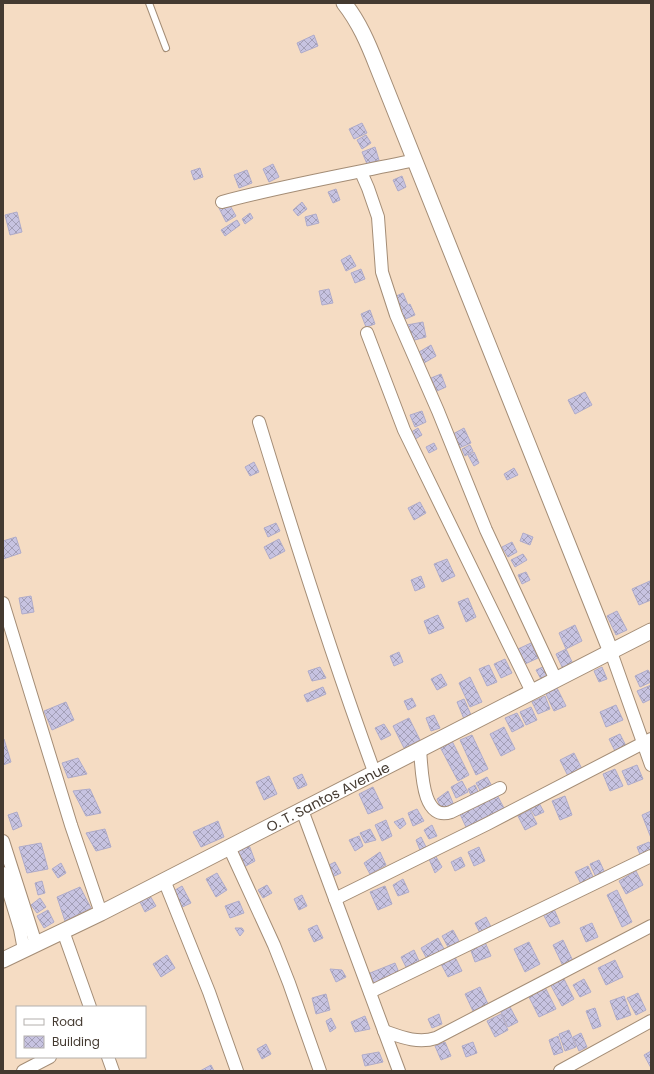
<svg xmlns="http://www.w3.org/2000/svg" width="654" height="1074" font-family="Poppins,sans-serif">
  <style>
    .building { fill: url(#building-cross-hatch); stroke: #afabc9 }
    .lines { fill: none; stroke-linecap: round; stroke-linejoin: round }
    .service-casing { stroke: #a48d76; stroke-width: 8 }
    .minor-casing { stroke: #a48d76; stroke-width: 14 }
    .tertiary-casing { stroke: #a48d76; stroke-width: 17 }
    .service { stroke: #fff; stroke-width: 6 }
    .minor { stroke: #fff; stroke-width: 12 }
    .tertiary { stroke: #fff; stroke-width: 15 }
    .labels { text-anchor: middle; stroke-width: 3; stroke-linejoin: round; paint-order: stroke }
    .street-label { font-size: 14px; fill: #443a31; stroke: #fff }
  </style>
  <defs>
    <pattern id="building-cross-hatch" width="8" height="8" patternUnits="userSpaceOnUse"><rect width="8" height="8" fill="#c7c3e1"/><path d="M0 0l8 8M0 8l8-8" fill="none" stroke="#a39fb7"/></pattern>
  </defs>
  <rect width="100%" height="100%" fill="#f5dcc3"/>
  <g class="building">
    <path d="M314,35L318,46L301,53L297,43Z"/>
    <path d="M362,123L367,133L354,139L349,129Z"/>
    <path d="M366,135L371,143L362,149L357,140Z"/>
    <path d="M375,147L379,160L367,164L362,152Z"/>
    <path d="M273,164L279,177L269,182L263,169Z"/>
    <path d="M200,168L203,177L194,180L191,171Z"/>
    <path d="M247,170L252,183L239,188L234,175Z"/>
    <path d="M402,176L406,187L398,191L393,180Z"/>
    <path d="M336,189L340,200L333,203L328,192Z"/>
    <path d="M228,202L236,216L226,222L219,208Z"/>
    <path d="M302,202L307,209L298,216L293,210Z"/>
    <path d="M17,212L22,232L10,235L5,215Z"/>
    <path d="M250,213L253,218L245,224L242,219Z"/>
    <path d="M316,214L319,223L307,226L305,217Z"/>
    <path d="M237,220L240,225L225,236L221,230Z"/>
    <path d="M350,255L356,266L346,271L341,260Z"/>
    <path d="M361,269L365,279L355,283L351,273Z"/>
    <path d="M329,289L333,303L322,305L319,291Z"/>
    <path d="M403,293L408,305L410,304L415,315L403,320L394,297Z"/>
    <path d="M370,310L375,324L366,327L361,314Z"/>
    <path d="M423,322L426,337L411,341L407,325Z"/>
    <path d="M431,345L436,356L424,363L419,352Z"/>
    <path d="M441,374L446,387L437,391L431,378Z"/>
    <path d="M585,392L592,405L575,414L568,400Z"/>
    <path d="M422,411L426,422L415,427L410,415Z"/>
    <path d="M418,428L422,435L412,441L408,434Z"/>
    <path d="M464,428L471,443L459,448L453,434Z"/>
    <path d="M434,443L437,449L429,453L426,447Z"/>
    <path d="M470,445L473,451L465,456L462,449Z"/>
    <path d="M474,452L479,463L474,466L468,455Z"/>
    <path d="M254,462L259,472L250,476L245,467Z"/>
    <path d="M514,468L518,475L507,480L504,474Z"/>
    <path d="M420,502L426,513L414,520L408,508Z"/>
    <path d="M276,523L280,531L268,537L264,528Z"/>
    <path d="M523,533L533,537L530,545L520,541Z"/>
    <path d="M16,537L21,553L3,559V541Z"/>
    <path d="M279,539L285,551L270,559L264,547Z"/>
    <path d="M512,542L517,552L508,557L502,547Z"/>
    <path d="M523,554L527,560L515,567L511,560Z"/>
    <path d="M447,559L455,576L442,582L434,564Z"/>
    <path d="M526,572L530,580L522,584L518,575Z"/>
    <path d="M421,576L425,587L415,591L411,580Z"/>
    <path d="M650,581L651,600L639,605L632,589Z"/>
    <path d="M31,596L34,612L22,614L19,598Z"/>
    <path d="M468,598L476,617L466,622L458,602Z"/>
    <path d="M617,611L627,630L616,635L607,616Z"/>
    <path d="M438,615L444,628L429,634L424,621Z"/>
    <path d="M575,625L582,641L566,649L559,633Z"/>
    <path d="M531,643L538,658L525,664L518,649Z"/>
    <path d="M566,649L573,664L563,669L556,654Z"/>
    <path d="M399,652L403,662L394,666L390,656Z"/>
    <path d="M505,659L512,673L501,678L494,664Z"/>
    <path d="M489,665L497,682L487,686L479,669Z"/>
    <path d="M545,666L549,675L541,679L536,670Z"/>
    <path d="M320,667L326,678L312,681L308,671Z"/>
    <path d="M602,667L607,679L599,682L594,671Z"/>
    <path d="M648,670L651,675V682L640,687L635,676Z"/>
    <path d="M441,674L447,685L437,690L431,679Z"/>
    <path d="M470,677L482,702L470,707L459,683Z"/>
    <path d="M651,685V699L643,703L637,691Z"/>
    <path d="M323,687L326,694L307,702L304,695Z"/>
    <path d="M557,688L566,706L554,711L546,694Z"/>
    <path d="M545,696L550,709L538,714L532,702Z"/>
    <path d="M412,698L416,706L408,710L404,701Z"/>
    <path d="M464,699L471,715L464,719L457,702Z"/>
    <path d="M66,702L74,720L52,730L44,711Z"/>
    <path d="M616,705L623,720L606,727L600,712Z"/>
    <path d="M531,707L537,720L526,725L520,712Z"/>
    <path d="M517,713L524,726L512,732L505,718Z"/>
    <path d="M434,715L440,728L431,731L426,718Z"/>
    <path d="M409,718L420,740L404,748L393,726Z"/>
    <path d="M384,724L391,735L381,740L375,728Z"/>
    <path d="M504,727L515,749L501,756L490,734Z"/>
    <path d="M620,734L626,746L615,751L609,739Z"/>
    <path d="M472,735L488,769L476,775L460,740Z"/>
    <path d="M4,739L11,762L3,765V740Z"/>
    <path d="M452,741L469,775L458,781L440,747Z"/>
    <path d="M574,753L582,769L568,776L560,760Z"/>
    <path d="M78,758L87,774L68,778L62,763Z"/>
    <path d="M637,765L643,779L628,785L622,771Z"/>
    <path d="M615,769L623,786L610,791L603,774Z"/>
    <path d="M302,774L307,785L298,789L293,778Z"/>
    <path d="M269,776L277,794L264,800L256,782Z"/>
    <path d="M487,777L493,788L482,794L476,783Z"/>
    <path d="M462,781L468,792L456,798L451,787Z"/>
    <path d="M475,785L480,796L473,799L468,789Z"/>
    <path d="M373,787L383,808L368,814L359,794Z"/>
    <path d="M90,789L101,813L86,816L73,791Z"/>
    <path d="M448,791L453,803L442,810L437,799Z"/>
    <path d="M496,793L504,808L466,827L459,812Z"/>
    <path d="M565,796L572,815L560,820L552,801Z"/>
    <path d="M539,803L544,812L535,816L530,808Z"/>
    <path d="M417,809L424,821L413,826L408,813Z"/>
    <path d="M530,810L537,824L525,830L518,816Z"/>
    <path d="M651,811V838L642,815Z"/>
    <path d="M17,812L22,826L13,830L8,815Z"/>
    <path d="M403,818L406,824L400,829L394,822Z"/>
    <path d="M386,820L392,836L382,841L375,825Z"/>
    <path d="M218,821L224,837L201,847L193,832Z"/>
    <path d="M432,825L437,836L429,839L424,830Z"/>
    <path d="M105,829L111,847L96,851L86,833Z"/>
    <path d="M370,829L376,840L365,843L360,833Z"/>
    <path d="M359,836L363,846L355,851L349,840Z"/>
    <path d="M421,837L426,847L420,850L416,840Z"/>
    <path d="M649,842L651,845V853L641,857L637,847Z"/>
    <path d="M41,843L48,869L27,873L19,847Z"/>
    <path d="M249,845L255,861L242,868L233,853Z"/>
    <path d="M479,847L485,861L474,866L468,852Z"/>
    <path d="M380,852L386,865L370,874L364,863Z"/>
    <path d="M435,855L442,867L435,873L429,859Z"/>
    <path d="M461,857L465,866L455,871L451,862Z"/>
    <path d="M599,860L605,873L596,877L590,864Z"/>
    <path d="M335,862L341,873L330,878L325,867Z"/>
    <path d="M61,863L66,873L58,878L52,869Z"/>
    <path d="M588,866L594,879L581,884L575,872Z"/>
    <path d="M636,871L643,885L626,894L619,881Z"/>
    <path d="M217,873L227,890L216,897L206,879Z"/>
    <path d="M403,879L409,892L398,896L393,885Z"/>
    <path d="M42,881L45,893L38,895L35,883Z"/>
    <path d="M267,885L272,893L263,898L258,890Z"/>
    <path d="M182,886L191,903L178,909L170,893Z"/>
    <path d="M385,886L392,904L378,910L370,892Z"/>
    <path d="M80,887L91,908L65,921L57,897Z"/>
    <path d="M617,890L632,922L622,927L607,895Z"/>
    <path d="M149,894L156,906L145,912L139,900Z"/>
    <path d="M302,895L307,906L299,910L294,899Z"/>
    <path d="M40,898L46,907L37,913L31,905Z"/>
    <path d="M239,901L244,913L230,918L225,906Z"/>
    <path d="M554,909L560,923L550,927L543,914Z"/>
    <path d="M48,910L54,922L44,928L37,916Z"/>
    <path d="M486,917L491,927L480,933L475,923Z"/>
    <path d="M592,923L598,937L586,942L580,928Z"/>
    <path d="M317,925L323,938L314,942L308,929Z"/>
    <path d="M235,928H242L244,931L240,936Z"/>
    <path d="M453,930L459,941L448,947L442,936Z"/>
    <path d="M438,938L444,949L427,959L421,948Z"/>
    <path d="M563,940L573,961L563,966L553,945Z"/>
    <path d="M485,942L491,956L475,962L470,948Z"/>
    <path d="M529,942L540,964L525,972L514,949Z"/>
    <path d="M414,950L419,961L406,967L401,957Z"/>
    <path d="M167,955L175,968L161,977L153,964Z"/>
    <path d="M455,957L462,971L448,977L441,964Z"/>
    <path d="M615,960L623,977L606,985L598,968Z"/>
    <path d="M395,963L400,975L375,986L370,973Z"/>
    <path d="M330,969L342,970L346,977L336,982Z"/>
    <path d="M562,975L574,999L562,1006L549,982Z"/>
    <path d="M584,979L591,992L580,997L573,985Z"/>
    <path d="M480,987L488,1004L473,1011L465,994Z"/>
    <path d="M545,987L556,1009L539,1017L528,995Z"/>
    <path d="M638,993L646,1010L636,1015L627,998Z"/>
    <path d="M326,994L330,1010L316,1014L312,998Z"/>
    <path d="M624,996L631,1015L617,1020L610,1001Z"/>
    <path d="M510,1007L518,1022L508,1027L501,1012Z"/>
    <path d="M595,1008L601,1026L593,1029L586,1011Z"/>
    <path d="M439,1014L442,1024L432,1028L428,1019Z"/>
    <path d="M501,1014L508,1030L495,1037L487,1021Z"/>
    <path d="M365,1016L370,1029L355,1032L351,1022Z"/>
    <path d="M331,1018L336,1028L330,1032L326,1021Z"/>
    <path d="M569,1030L576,1047L565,1051L559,1034Z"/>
    <path d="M581,1033L587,1047L579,1051L573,1037Z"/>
    <path d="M558,1036L563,1052L554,1055L549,1040Z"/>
    <path d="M445,1042L451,1056L441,1060L435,1046Z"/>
    <path d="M473,1042L477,1053L466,1057L462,1046Z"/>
    <path d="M266,1044L271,1054L262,1059L257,1049Z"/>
    <path d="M651,1051V1068L644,1055Z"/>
    <path d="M379,1052L383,1062L365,1066L362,1055Z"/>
    <path d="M211,1065L214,1071H200Z"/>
  </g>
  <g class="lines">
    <g class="service-casing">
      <path id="service" d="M149,3L166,48"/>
    </g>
    <g class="minor-casing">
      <g id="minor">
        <path d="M361,172L368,188L378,217L382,272L396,315L438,411L486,530L556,680"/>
        <path d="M222,202C285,185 350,174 415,160"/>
        <path d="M367,333L404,430L532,692"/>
        <path d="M259,422C295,540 332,658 375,774"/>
        <path d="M3,603L71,825L101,913"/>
        <path d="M611,652L651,765"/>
        <path d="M420,750C422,768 421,822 451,812L500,788"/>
        <path d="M302,810L399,1071"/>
        <path d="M3,841L36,944"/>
        <path d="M229,847L274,945L289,983L320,1071"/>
        <path d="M3,873L20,929L24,950"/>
        <path d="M164,880L209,992L237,1071"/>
        <path d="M335,899L487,824L651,739"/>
        <path d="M63,931L90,1007"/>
        <path d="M370,992L651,856"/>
        <path d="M384,1031C401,1037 418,1044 436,1038L651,926"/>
        <path d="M108,1057L113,1071"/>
        <path d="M23,1071L50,1057"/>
        <path d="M560,1071L651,1021"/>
      </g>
    </g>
    <g class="tertiary-casing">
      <g id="tertiary">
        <path d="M344,3C359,22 368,43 377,66L611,652"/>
        <path d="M3,960L101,913L651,631"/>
      </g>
    </g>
    <use href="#service" class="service"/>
    <use href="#minor" class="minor"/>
    <use href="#tertiary" class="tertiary"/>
  </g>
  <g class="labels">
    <g class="street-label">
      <text transform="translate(328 797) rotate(-27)" y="5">O. T. Santos Avenue</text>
    </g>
  </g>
  <rect width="654" height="1074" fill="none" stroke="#443a31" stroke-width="8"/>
  <rect x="16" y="1006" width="130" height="52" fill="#ffffff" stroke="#b4b0ad"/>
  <rect x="24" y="1019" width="20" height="6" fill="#ffffff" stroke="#b4b0ad"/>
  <text x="52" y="1026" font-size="12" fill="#443a31">Road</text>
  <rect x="24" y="1036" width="20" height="12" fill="url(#building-cross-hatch)" stroke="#b4b0ad"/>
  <text x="52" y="1046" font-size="12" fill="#443a31">Building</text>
</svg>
